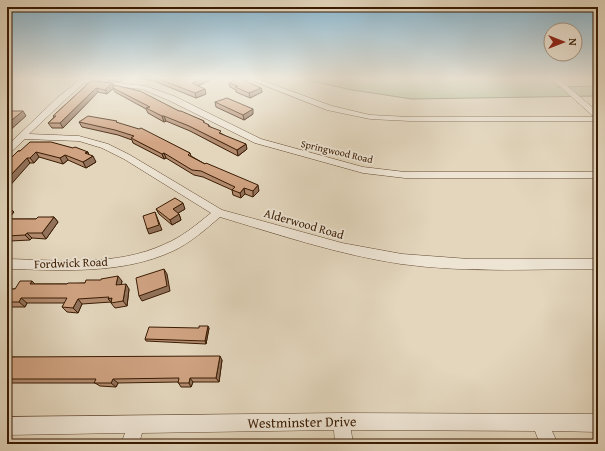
<svg xmlns="http://www.w3.org/2000/svg" width="605" height="451" font-family="'Gentium Book Plus',serif">
  <style>
    .green { fill: #aebf95; stroke: #746d4c }
    .lines { fill: none; stroke-linecap: round; stroke-linejoin: round }
    .street-casing { stroke: #644a31; stroke-width: 1 }
    .street { fill: #ede4d4; fill-rule: evenodd }
    .wall { fill: #b38c70; stroke: #391b02 }
    .shaded-wall { fill: #92725b; stroke: #391b02 }
    .building { fill: #d0a382; stroke: #391b02 }
    .labels { text-anchor: middle; stroke-width: 3.5; stroke-linejoin: round; paint-order: stroke }
    .far-street-label { font-size: 10px; fill: #391b02; stroke: #ede4d4 }
    .street-label { font-size: 12px; fill: #391b02; stroke: #ede4d4 }
    .near-street-label { font-size: 14px; fill: #391b02; stroke: #ede4d4 }
  </style>
  <rect width="100%" height="100%" fill="#e3d6bd"/>
  <filter id="stains"><feTurbulence type="fractalNoise" baseFrequency=".005" numOctaves="4"/><feColorMatrix values="0 0 0 0 .2 0 0 0 0 .09 0 0 0 0 .02 0 0 0 .5 -.17"/></filter>
  <radialGradient id="worn" r=".72"><stop offset=".6" stop-color="#630" stop-opacity="0"/><stop offset="1" stop-color="#630" stop-opacity=".3"/></radialGradient>
  <path class="green" d="M303,79H550L558,87L598,86V96L412,99L352,90Z"/>
  <g class="lines">
    <g class="street-casing">
      <g id="street">
        <path d="M81,79L145,86L174,96L261,139L363,167L405,172H598V178H405L363,173L255,143L168,100L142,89L84,83L64,101L29,134L79,136L108,144L130,155L222,210L342,243L402,254L469,259H598V269C533,269 466,273 401,264C340,255 280,235 220,217C205,230 190,243 173,251C121,275 62,270 7,269V259C59,260 116,267 165,244C182,237 196,225 211,213L124,159L102,148L79,141L25,139L10,153L7,154V146L58,97Z"/>
        <path d="M248,79H258L332,106L370,115L410,117H594L552,79H559L598,112V121H410L370,119L327,110Z"/>
        <path d="M342,413L598,414V432L552,431L558,444H540L535,431L351,430L353,444H335L334,430L142,433L139,444H121L125,433L7,435V417Z"/>
      </g>
    </g>
    <use href="#street" class="street"/>
  </g>
  <g class="wall">
    <path d="M101,79H123L121,82Z"/>
    <path d="M143,79H212L198,86L206,94L196,98L154,81Z"/>
    <path d="M91,81L112,83L114,86L204,121V123L209,125V126L247,149L238,156L190,131L166,121L164,122L148,113L146,109L115,92L113,88L107,94L98,92L63,128H52L48,123L54,117L53,116Z"/>
    <path d="M229,83L261,88L262,92L250,98L236,92V90L230,87Z"/>
    <path d="M215,102L253,114L244,120L216,107Z"/>
    <path d="M79,122L117,123L190,153L191,156L205,164L259,191L253,197L245,194L241,198L233,195L232,190L203,177L194,175L166,158L164,159L133,143L132,140L118,135L82,127Z"/>
    <path d="M18,151L88,152L89,155L96,162L86,168L68,160L63,164L39,157L34,163H30Z"/>
    <path d="M7,207L14,212L8,219H36L54,217L58,222L46,239L32,238L30,240L10,241L7,239Z"/>
    <path d="M156,209H185L178,213L179,214L181,220L172,225L159,214Z"/>
    <path d="M122,281L121,285L129,289L127,306L115,308L111,303V302L82,304L78,313L67,312L62,307L65,303H27L25,307H7V289H15L36,284H67Z"/>
    <path d="M209,328L206,344L146,341L145,339Z"/>
    <path d="M7,357L222,360L219,382H193L191,387H181L178,382L118,383L116,387L100,386L95,383H7Z"/>
  </g>
  <g class="shaded-wall">
    <path d="M200,79H212L193,88L192,83Z"/>
    <path d="M112,83L114,88L107,94L105,90Z"/>
    <path d="M96,88L98,92L63,128L60,123Z"/>
    <path d="M261,88L262,92L250,98L249,93Z"/>
    <path d="M205,89L206,94L196,98L195,93Z"/>
    <path d="M253,109V114L244,120L243,115Z"/>
    <path d="M23,111L26,116L7,133V124Z"/>
    <path d="M162,116H164L166,121L164,122Z"/>
    <path d="M246,144L247,149L238,156L237,150Z"/>
    <path d="M36,152L39,157L34,163L30,158Z"/>
    <path d="M164,153L166,158L164,159L162,154Z"/>
    <path d="M65,155L68,160L63,164L60,158Z"/>
    <path d="M93,156L96,162L86,168L83,162Z"/>
    <path d="M27,158L30,163L7,189V179Z"/>
    <path d="M258,185L259,191L253,197V191Z"/>
    <path d="M244,188L245,194L241,198L240,193Z"/>
    <path d="M183,203L185,209L175,215L173,209Z"/>
    <path d="M9,207L14,212L7,220V209Z"/>
    <path d="M155,212L162,230L149,234L147,229Z"/>
    <path d="M179,214L181,220L172,225L170,220Z"/>
    <path d="M54,217L58,222L46,239L42,233Z"/>
    <path d="M27,233L32,238L30,240L25,235Z"/>
    <path d="M164,269L167,274L170,291L142,301L139,296Z"/>
    <path d="M118,276L122,281L120,291L116,285Z"/>
    <path d="M32,281L37,286L30,284Z"/>
    <path d="M126,284L129,289L127,306L123,301Z"/>
    <path d="M21,298L27,303L25,307L19,302Z"/>
    <path d="M112,298V303L108,299Z"/>
    <path d="M78,299L82,304L78,313L73,308Z"/>
    <path d="M208,326L209,328L206,344L205,341Z"/>
    <path d="M220,356L222,360L219,382L216,378Z"/>
    <path d="M190,378L193,382L191,387L189,383Z"/>
    <path d="M113,379L118,383L116,387L111,383Z"/>
  </g>
  <g class="building">
    <path d="M159,79H200L192,83L205,89L195,93Z"/>
    <path d="M236,79H241L261,88L249,93L235,87L238,86L229,83Z"/>
    <path d="M91,81L112,83L105,90L96,88L60,123H48L56,116H53Z"/>
    <path d="M114,85L140,91L179,111H181L204,121L203,122L209,125L208,126L221,131L219,133L246,144L237,150L189,126L164,116H162L146,108L150,107L113,88Z"/>
    <path d="M227,98L253,109L243,115L215,102Z"/>
    <path d="M10,111H23L7,124V113Z"/>
    <path d="M88,116L117,121L116,122L139,129L141,128L190,153L188,155L205,164L206,163L258,185L253,191L244,188L240,193L232,190L235,187L201,171L192,170L164,153L162,154L131,138L134,136L115,130L79,122Z"/>
    <path d="M30,142H51L73,148L75,147L88,152L85,153L93,156L83,162L65,155L60,158L36,152L30,158H27L7,179V162L18,151H20Z"/>
    <path d="M175,198L183,203L173,209L179,214L170,220L156,209Z"/>
    <path d="M155,212L159,225L147,229L143,216Z"/>
    <path d="M38,217H54L42,233H27L25,235L7,236V219H36Z"/>
    <path d="M164,269L167,286L139,296L136,278Z"/>
    <path d="M118,276L116,285L126,284L123,301L111,303L112,298L108,299L109,297L78,299L73,308L62,307L67,298H21L19,302H7V289H15L20,281H32L30,284H67L68,283H85L86,280H101V279Z"/>
    <path d="M199,326H208L205,341L145,339L149,327L199,328Z"/>
    <path d="M220,356L216,378H190L189,383H178L179,378L113,379L111,383H94L96,379H7V357Z"/>
  </g>
  <linearGradient id="sky" x2="0" y2="1"><stop stop-color="#87b6d0"/><stop offset="0.55" stop-color="#f2ede1"/><stop offset="1" stop-color="#f2ede1" stop-opacity="0"/></linearGradient>
  <rect width="605" height="143" fill="url(#sky)"/>
  <g class="labels">
    <g class="far-street-label">
      <text transform="translate(337 151) rotate(13)" y="4">Springwood Road</text>
    </g>
    <g class="street-label">
      <text transform="translate(304 224) rotate(16)" y="4">Alderwood Road</text>
      <text transform="translate(71 263) rotate(-2)" y="4">Fordwick Road</text>
    </g>
    <g class="near-street-label">
      <text transform="translate(302 422) rotate(-1)" y="5">Westminster Drive</text>
    </g>
  </g>
  <rect width="605" height="451" fill="none" stroke="#e3d6bd" stroke-width="24"/>
  <rect x="8" y="8" width="589" height="435" fill="none" stroke="#391b02" stroke-width="2"/>
  <rect x="12" y="12" width="581" height="427" fill="none" stroke="#391b02"/>
  <g transform="translate(563 42) rotate(90)"><circle r="19" fill="#ede4d4" stroke="#a59480"/>
  <path d="M0-3L7 15L0 10L-7 15Z" fill="#8f2418"/>
  <text y="-6" font-size="11" font-weight="bold" text-anchor="middle" fill="#391b02">N</text>
  </g>
  <rect width="100%" height="100%" filter="url(#stains)"/>
  <rect width="100%" height="100%" fill="url(#worn)"/>
</svg>
